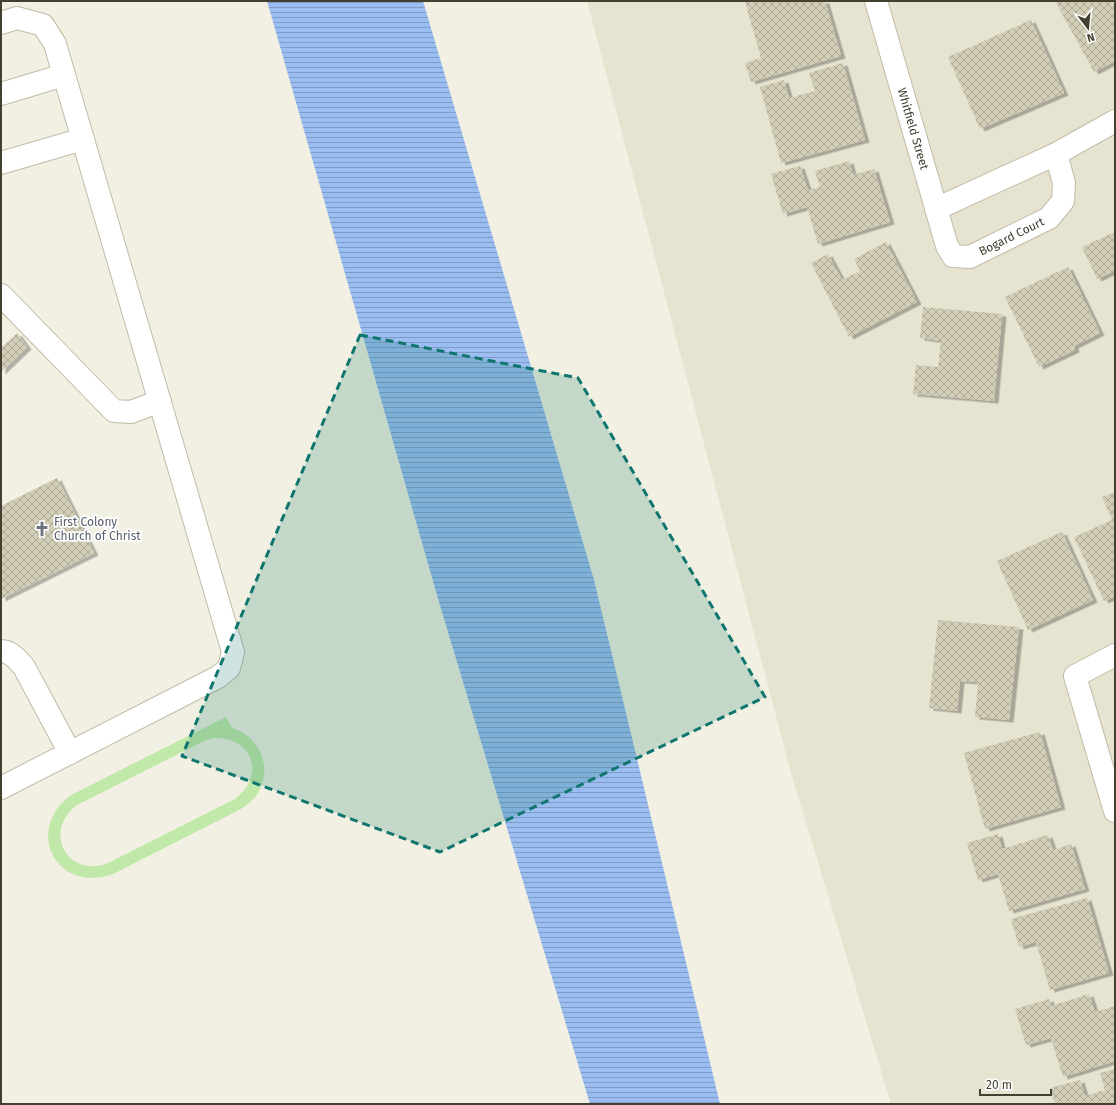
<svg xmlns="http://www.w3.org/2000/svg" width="1116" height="1105" font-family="'Fira Sans',sans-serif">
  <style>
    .residential { fill: #e6e3d0 }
    .pitch { fill: #c0e8a8; fill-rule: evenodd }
    .water { fill: url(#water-rules) }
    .building { fill: url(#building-cross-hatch); filter: url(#shadow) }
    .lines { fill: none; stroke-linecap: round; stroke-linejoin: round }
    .minor-casing { stroke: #c0bca7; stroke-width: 24 }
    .minor { stroke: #fff; stroke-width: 22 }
    .marked { fill: #0f766e; fill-opacity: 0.2; stroke: #0f766e; stroke-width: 3; stroke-dasharray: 8 5; stroke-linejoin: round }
    .labels { text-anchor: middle; stroke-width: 3.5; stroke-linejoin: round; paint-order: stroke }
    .street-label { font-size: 12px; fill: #434032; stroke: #fff }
    .worship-label { font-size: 12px; fill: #5b616d; stroke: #fff; text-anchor: start }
  </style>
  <defs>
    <pattern id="water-rules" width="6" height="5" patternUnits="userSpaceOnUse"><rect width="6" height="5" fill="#9bbef2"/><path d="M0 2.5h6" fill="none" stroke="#809cc5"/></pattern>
    <pattern id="building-cross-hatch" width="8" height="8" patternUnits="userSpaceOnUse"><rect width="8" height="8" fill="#d3ceb7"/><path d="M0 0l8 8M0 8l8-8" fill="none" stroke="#ada995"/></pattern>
    <filter id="shadow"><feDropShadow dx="4.5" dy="2.5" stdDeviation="0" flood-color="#0004"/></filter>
  </defs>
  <rect width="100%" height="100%" fill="#f2f0e2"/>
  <path class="residential" d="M587,1H1115V1104H891L791,773Z"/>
  <path class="pitch" d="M226,717L232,728C258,735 272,765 260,789C256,798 249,804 241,809L113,874C57,894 23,831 71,795ZM214,738C253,737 266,775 235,799L108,863C67,879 42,831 77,805L204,741Z"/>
  <path class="water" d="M267,1H423L594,580L720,1104H590L439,602Z"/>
  <g class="building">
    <path d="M749,1H825L841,56L751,82L745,63L761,58L745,2Z"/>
    <path d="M1055,1H1115V61L1094,72Z"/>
    <path d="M1031,20L1064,93L980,129L948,57Z"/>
    <path d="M843,63L865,140L781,163L760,87L784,80L789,98L815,91L809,73Z"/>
    <path d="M849,161L853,175L874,169L890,222L818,244L807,207L783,214L771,174L800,166L808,190L820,187L815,171Z"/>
    <path d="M1115,232V273L1114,271L1097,279L1082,247Z"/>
    <path d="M886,242L917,302L849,337L811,263L828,254L842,280L860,271L854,259Z"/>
    <path d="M1068,267L1100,333L1074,346L1075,350L1039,367L1005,297Z"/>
    <path d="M923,307L1002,314L994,401L913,394L916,365L938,367L941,341L920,338Z"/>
    <path d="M17,333L27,347L1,372V348Z"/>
    <path d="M57,478L94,553L1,599V506Z"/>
    <path d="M1115,492V596L1104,601L1074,537L1112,520L1102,497Z"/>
    <path d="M1062,532L1093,600L1028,630L997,561Z"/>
    <path d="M938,620L1019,627L1009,720L975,717L978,682L960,681L957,711L929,708Z"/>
    <path d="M1040,732L1061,807L985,829L964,753Z"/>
    <path d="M998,834L1002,849L1048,835L1053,850L1071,844L1085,889L1009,911L998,874L978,880L967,843Z"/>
    <path d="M1087,898L1109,973L1050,990L1036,942L1019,947L1011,919Z"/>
    <path d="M1089,994L1095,1012L1115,1006V1061L1063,1077L1051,1038L1026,1045L1015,1009L1049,999L1051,1006Z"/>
    <path d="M1115,1069V1104H1055L1050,1088L1080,1080L1085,1096L1105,1090L1100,1073Z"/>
  </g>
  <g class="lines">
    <g class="minor-casing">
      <g id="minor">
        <path id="s1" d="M876,1L947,246L953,256L970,257L1049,218L1063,201L1064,183L1056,154"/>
        <path d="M1,23L17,18L43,25L55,44L233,652L229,668L218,677L1,788"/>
        <path d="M1,94L64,75"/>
        <path d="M1,163L83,139"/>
        <path d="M936,209L1056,154L1115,121"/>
        <path d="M1,295L114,411L131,412L160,401"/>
        <path d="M1,651C11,651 18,660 24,667L70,753"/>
        <path d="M1115,655L1075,676L1115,811"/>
      </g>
    </g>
    <use href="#minor" class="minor"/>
  </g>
  <path class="marked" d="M360,335L578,378L765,697L440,852L182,756Z"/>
  <defs>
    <g id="church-bare" transform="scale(1.2)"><path d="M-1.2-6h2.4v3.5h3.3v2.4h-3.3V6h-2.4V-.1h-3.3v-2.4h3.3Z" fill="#6b7280" stroke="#fff" stroke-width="2.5" paint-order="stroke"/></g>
  </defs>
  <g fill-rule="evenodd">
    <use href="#church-bare" x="42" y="529"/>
  </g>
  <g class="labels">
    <g class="street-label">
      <text dy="4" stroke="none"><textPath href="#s1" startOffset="133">Whitfield Street</textPath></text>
      <text dy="4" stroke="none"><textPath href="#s1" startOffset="330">Bogard Court</textPath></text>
    </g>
    <g class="worship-label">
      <text x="54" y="526">First Colony<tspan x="54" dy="14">Church of Christ</tspan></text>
    </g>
  </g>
  <rect width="1116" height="1105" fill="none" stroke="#434032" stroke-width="4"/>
  <g transform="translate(1088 28) rotate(164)" stroke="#ffffff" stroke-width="3" paint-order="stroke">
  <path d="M0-3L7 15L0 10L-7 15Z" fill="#434032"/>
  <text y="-6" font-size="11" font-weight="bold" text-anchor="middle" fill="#434032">N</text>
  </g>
  <path d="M980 1089v6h71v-6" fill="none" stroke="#434032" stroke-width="2"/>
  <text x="986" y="1089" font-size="12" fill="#434032" stroke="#ffffff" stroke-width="3" paint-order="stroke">20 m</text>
</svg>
